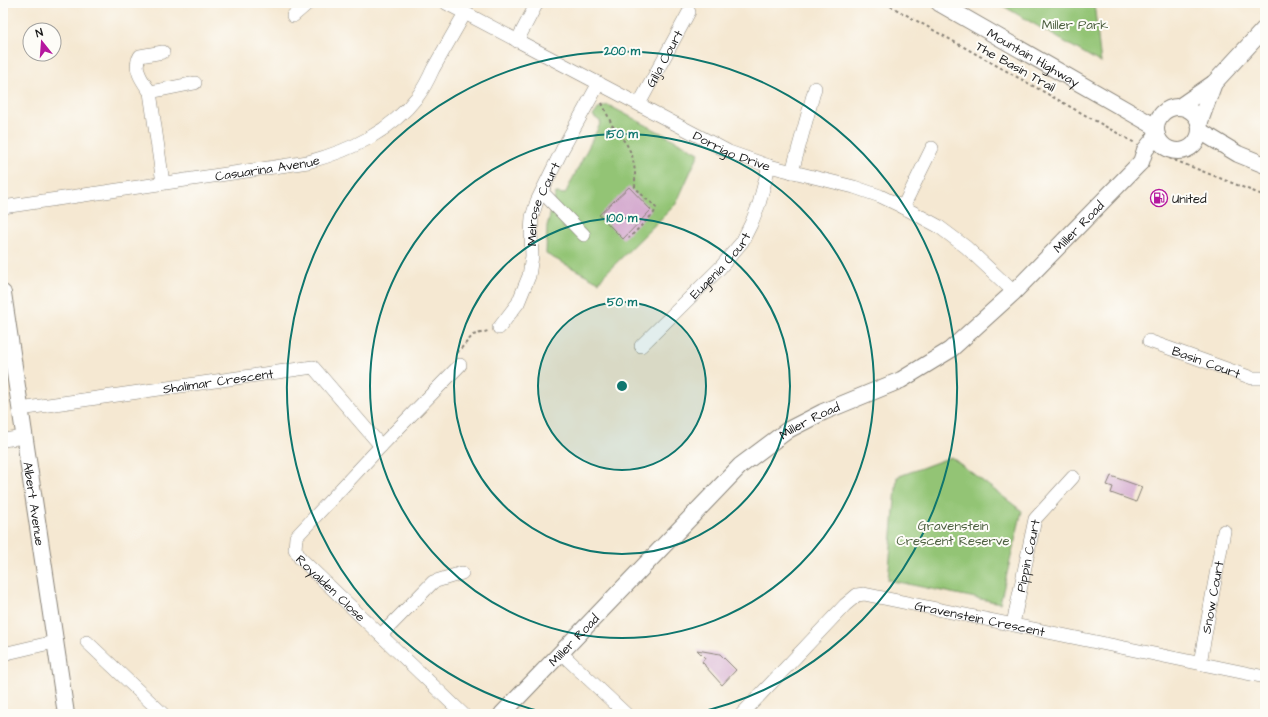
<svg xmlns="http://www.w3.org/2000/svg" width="1268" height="717" font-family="'Architects Daughter',sans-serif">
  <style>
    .green { fill: #93c474; stroke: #587048 }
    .building { fill: #d6add0 }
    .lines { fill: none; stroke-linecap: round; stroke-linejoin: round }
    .minor-casing { stroke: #888277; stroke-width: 14 }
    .major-casing { stroke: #888277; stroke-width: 18 }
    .path { stroke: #888277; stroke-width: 2; stroke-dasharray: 3 3; stroke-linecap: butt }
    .minor { stroke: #fff; stroke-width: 13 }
    .major { stroke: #fff; stroke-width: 16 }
    .ring { fill: none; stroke: #0f766e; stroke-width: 2 }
    .labels { text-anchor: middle; stroke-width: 4; stroke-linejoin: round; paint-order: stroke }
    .park-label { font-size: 13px; fill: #4c5f3f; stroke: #fdfcf7 }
    .street-label { font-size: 13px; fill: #1c1c1c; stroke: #fdfcf7 }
    .poi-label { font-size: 13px; fill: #1c1c1c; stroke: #fdfcf7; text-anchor: start }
    .centre { fill: #0f766e; stroke: #fdfcf7; stroke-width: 2 }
    .ring-label { font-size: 12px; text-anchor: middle; font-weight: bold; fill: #0f766e; stroke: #fdfcf7; stroke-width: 4; stroke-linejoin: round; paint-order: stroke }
  </style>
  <rect width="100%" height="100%" fill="#fdfcf7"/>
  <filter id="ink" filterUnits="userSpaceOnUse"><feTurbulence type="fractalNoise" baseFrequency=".025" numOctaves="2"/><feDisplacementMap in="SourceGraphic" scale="8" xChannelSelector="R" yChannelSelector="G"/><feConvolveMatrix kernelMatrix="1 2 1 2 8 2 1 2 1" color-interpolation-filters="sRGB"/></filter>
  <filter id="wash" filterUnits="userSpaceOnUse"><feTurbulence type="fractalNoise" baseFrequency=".012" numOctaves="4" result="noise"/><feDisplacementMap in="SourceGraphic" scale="16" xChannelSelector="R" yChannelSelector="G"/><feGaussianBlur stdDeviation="0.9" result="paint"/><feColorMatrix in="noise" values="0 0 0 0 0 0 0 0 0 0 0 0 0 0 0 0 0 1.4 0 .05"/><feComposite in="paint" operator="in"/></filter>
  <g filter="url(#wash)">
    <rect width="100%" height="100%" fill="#f5e8d2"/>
    <g class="green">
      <path d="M998,3H1094L1101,63Z"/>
      <path d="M608,105L699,153L676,204L604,275L599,282L546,254L547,226L556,193L565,194L601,122L593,116L599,108Z"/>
      <path d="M951,457L1022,511L1000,603L888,580L897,477Z"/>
    </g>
    <g id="blocks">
      <g class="building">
        <path d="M629,187L651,210L623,239L599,215Z"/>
        <path d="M1111,476L1142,487L1136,502L1111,493L1113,487L1107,485Z"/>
        <path d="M697,650L720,654L736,670L722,685L705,666V665L702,662L705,658Z"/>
      </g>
    </g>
  </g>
  <g filter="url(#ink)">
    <use href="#blocks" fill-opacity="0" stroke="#888277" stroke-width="1"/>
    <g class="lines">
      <g class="minor-casing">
        <g id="minor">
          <path id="s1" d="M446,3L729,152L769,166L854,187L880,196L903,207L938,226L966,247L1014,292"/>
          <path d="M293,16L308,3"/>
          <path d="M517,41L537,3"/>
          <path d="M150,92L195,83"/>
          <path id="s2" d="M639,104L689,12"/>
          <path d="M792,172L815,88"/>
          <path d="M163,183L150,92C143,82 132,68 140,56L163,52"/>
          <path d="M542,192L584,235"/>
          <path id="s3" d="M3,207L308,162C352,150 390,132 418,96C424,88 429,78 433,69C444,50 454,32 465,13"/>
          <path d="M903,207L932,148"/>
          <path id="s4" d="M499,328L518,303L529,276L532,256L531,234L532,217L537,201L563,148L599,83"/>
          <path id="s5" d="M1149,341L1252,378H1265"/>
          <path id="s6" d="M641,346L720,268L742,242L751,224L759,204L769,166"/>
          <path id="s7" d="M460,365L381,446L296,537L295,549L300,558L463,714"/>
          <path id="s8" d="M20,409L313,367L381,446"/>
          <path d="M3,440L25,437"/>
          <path id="s9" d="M1013,624L1035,519L1073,477"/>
          <path d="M381,635L433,582L462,573"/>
          <path d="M87,642L163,714"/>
          <path d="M561,653L626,714"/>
          <path d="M3,654L54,642"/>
          <path id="s10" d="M1200,663L1224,531"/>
          <path id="s11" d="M742,714L845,605L857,595L864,594L1265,677"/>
        </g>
      </g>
      <g class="major-casing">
        <g id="major">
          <path id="s12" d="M939,3L1156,127"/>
          <path d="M1179,107L1214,83L1265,28"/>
          <circle cx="1178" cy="129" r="22"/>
          <path d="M1199,124L1214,83"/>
          <path d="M1200,131L1238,154L1265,165"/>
          <path id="s13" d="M3,293L66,714"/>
          <path id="s14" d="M502,714L740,466L788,430L823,412L901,380L950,350L1014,292L1137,166L1141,162L1145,150L1157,135"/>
        </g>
      </g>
      <g class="path">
        <path d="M885,3L1135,143"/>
        <path d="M1260,16L1265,10"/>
        <path d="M602,103L612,125L627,145L632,155L635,171V187L646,199L653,204L656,208L654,213L629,238"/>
        <path d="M1169,158L1265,196"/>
        <path d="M457,353L473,335L488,331"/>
      </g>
      <use href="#minor" class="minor"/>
      <use href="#major" class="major"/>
    </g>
  </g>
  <circle cx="622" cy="386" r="84" fill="#0f766e" fill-opacity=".12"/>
  <g class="ring">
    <circle cx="622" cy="386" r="84"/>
    <circle cx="622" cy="386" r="168"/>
    <circle cx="622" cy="386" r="252"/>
    <path d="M552 714A335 335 0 1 1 692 714"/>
  </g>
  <defs>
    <g id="fuel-ring" transform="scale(0.9)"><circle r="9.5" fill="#fdfcf7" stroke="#b5179e" stroke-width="1.5"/><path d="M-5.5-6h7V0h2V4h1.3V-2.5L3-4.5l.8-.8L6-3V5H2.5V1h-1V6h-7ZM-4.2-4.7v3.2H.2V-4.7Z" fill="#b5179e"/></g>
  </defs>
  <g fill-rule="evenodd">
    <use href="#fuel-ring" x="1159" y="198"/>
  </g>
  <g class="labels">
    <g class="park-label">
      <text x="1075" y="29">Miller Park</text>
      <text x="953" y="530">Gravenstein<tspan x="953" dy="15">Crescent Reserve</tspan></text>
    </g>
    <g class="street-label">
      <text dy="5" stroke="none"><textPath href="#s12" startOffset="109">Mountain Highway</textPath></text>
      <text dy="5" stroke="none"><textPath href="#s2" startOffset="52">Gilja Court</textPath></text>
      <text transform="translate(1016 66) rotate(29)" y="5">The Basin Trail</text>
      <text dy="5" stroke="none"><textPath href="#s1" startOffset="322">Dorrigo Drive</textPath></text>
      <text dy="5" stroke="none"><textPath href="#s3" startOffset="267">Casuarina Avenue</textPath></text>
      <text dy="5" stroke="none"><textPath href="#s4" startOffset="135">Melrose Court</textPath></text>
      <text dy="5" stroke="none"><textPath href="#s14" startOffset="763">Miller Road</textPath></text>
      <text dy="5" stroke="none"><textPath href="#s6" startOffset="113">Eugenia Court</textPath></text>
      <text dy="5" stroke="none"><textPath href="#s5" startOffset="61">Basin Court</textPath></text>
      <text dy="5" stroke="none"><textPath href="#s8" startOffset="200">Shalimar Crescent</textPath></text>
      <text dy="5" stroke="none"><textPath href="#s14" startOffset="427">Miller Road</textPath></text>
      <text dy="5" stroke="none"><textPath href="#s13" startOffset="213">Albert Avenue</textPath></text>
      <text dy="5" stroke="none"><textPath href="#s9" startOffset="70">Pippin Court</textPath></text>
      <text dy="5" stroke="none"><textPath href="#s7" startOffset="303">Royalden Close</textPath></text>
      <text dy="5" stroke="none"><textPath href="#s10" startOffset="67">Snow Court</textPath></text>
      <text dy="5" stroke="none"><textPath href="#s11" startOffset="291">Gravenstein Crescent</textPath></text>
      <text dy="5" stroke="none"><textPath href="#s14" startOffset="103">Miller Road</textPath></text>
    </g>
    <g class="poi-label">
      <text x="1172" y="203">United</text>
    </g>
  </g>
  <circle cx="622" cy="386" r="6" class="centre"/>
  <g class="ring-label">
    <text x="622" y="55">200 m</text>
    <text x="622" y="138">150 m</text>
    <text x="622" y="222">100 m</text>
    <text x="622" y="306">50 m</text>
  </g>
  <rect width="1268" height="717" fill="none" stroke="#fdfcf7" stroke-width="16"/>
  <g transform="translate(42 42) rotate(343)"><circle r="19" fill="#fdfcf7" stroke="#a3a29f"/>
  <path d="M0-3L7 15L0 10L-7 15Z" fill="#b5179e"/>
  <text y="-6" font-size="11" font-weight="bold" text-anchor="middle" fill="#1c1c1c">N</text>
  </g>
</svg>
